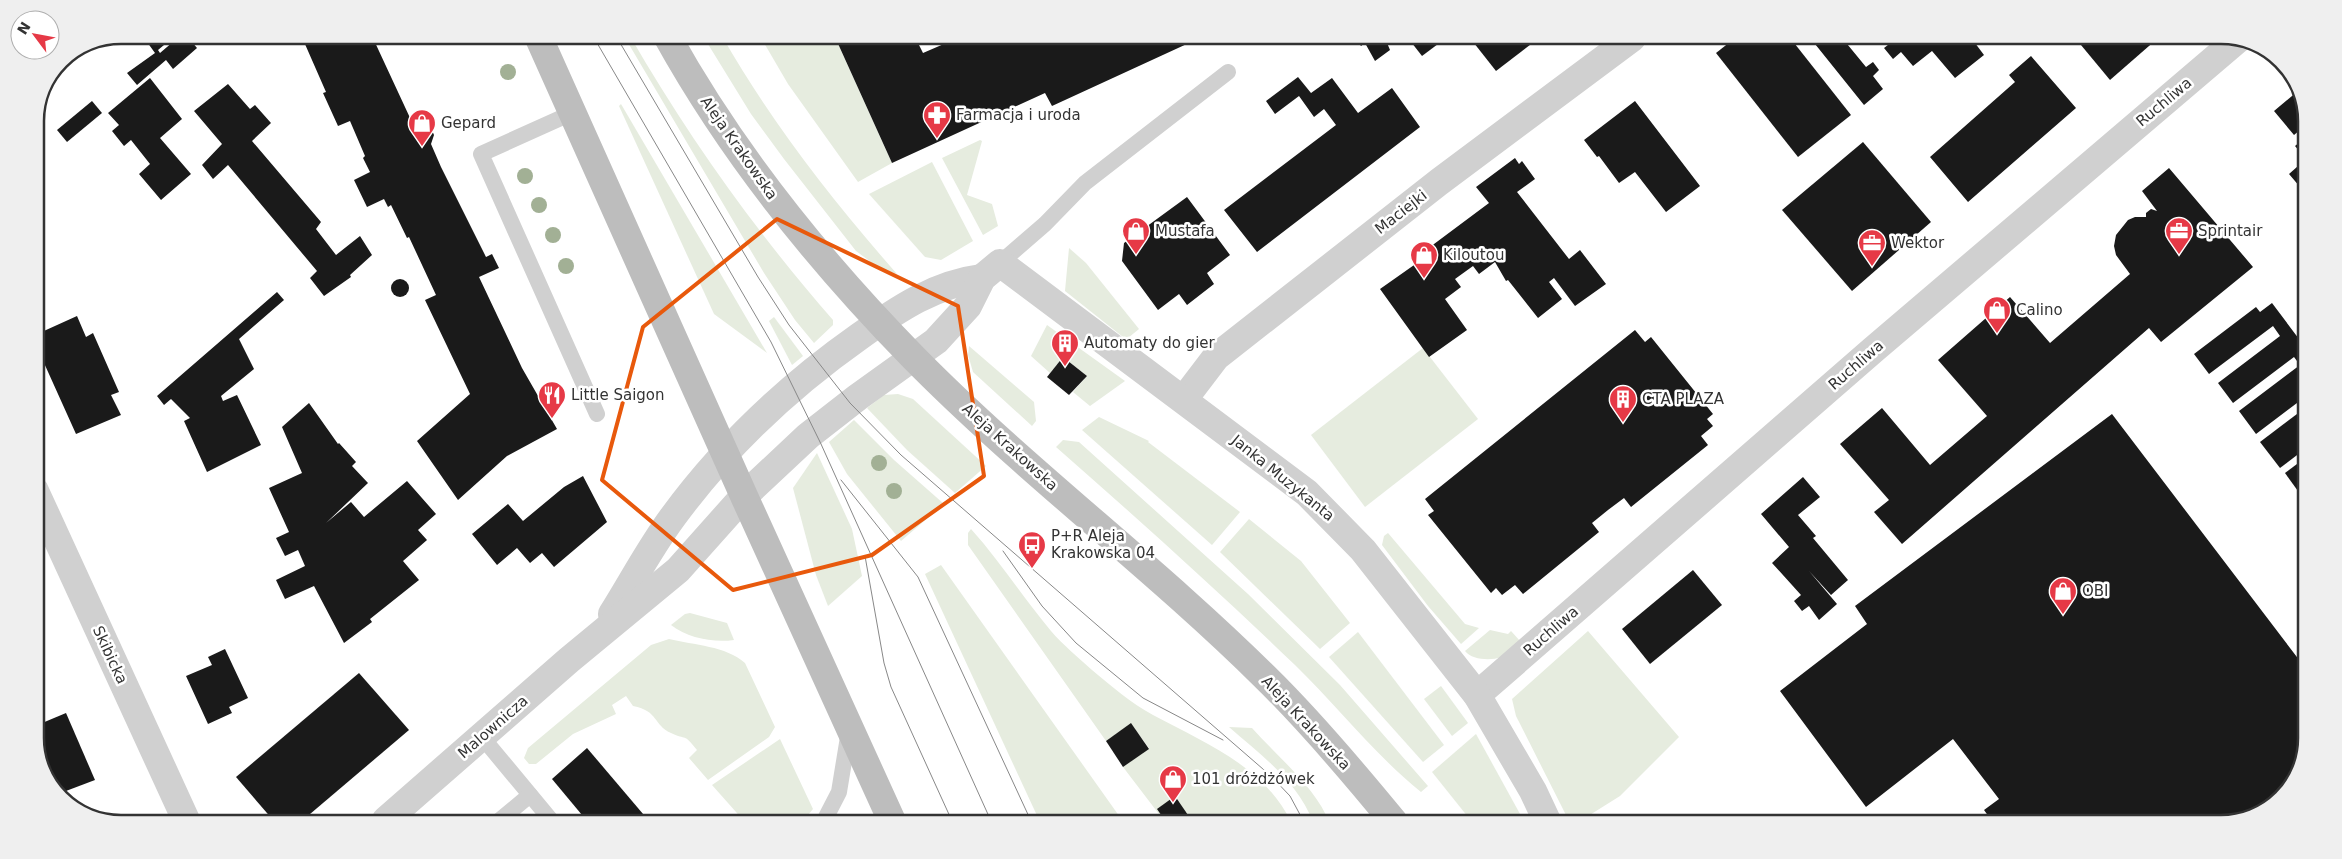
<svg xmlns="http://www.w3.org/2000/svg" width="2342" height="859" font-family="'DejaVu Sans',sans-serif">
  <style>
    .green { fill: #e6ecdf }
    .building { fill: #1a1a1a }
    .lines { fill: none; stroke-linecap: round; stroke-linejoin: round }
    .service { stroke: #d0d0d0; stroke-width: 16 }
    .minor { stroke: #d0d0d0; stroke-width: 28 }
    .secondary { stroke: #bdbdbd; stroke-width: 28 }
    .tram { stroke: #888; stroke-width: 1 }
    .tree { fill: #a2b095 }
    .marked { fill: none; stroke: #e8590c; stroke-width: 4; stroke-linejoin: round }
    .labels { text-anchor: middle; stroke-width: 5; stroke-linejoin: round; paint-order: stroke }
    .street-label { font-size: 15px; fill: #333; stroke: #fff }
    .poi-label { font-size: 15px; fill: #333; stroke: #fff; text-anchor: start }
    .rim { fill: none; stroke: #333; stroke-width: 2.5 }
  </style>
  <rect width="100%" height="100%" fill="#fff"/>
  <g class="green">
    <path d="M624,36H630C689,138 756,232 833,320V325L814,343L795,320L764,273Z"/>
    <path d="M703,36H722C771,122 832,200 897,274L879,268L856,251L784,159L751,114Z"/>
    <path d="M760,36L835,37L892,163L858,182L788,84Z"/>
    <path d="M621,104L767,353L714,314L619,106Z"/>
    <path d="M980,140L982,141L967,195L992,204L998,226L983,235L942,158Z"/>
    <path d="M932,162L973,241L941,260L925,257L869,194Z"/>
    <path d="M1069,248L1086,263L1139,329L1128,338L1123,337L1065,291Z"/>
    <path d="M774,317L803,356L792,365L769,321Z"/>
    <path d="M1047,325L1125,381L1090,406L1073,392L1087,376L1063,357L1050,373L1031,356Z"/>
    <path d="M969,346L1034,402L1036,421L1032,426L973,372L968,355Z"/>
    <path d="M1423,348L1478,419L1365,507L1311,435Z"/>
    <path d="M898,394L913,399L986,466L955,493L907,450L867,408L884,395Z"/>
    <path d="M1099,417L1149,441L1148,442L1240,512L1212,545L1082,430Z"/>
    <path d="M854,420L894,460L944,504L901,541L847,474L829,442Z"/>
    <path d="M1063,440L1079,442L1248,594L1340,685L1428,786L1421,792C1373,753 1338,707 1295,665C1217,590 1137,518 1056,447Z"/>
    <path d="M817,453L852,529L862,576L828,606L816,575L793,488Z"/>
    <path d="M1249,519L1301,561L1350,623L1320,649L1220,552Z"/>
    <path d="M971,529C1000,561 1023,598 1051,631C1063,645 1078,657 1092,670C1111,686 1131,703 1153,715C1205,743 1264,766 1291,822H1165L1123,767L1149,748L1131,724L1106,741L968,545V533Z"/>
    <path d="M1388,533L1465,624L1479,628L1461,644L1428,606L1382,545L1384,536Z"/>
    <path d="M941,565L1122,820L1119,822H1040L925,574Z"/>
    <path d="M690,613L727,623L734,640C713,643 688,638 671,625L685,614Z"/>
    <path d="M1490,630L1508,634L1511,631L1520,641C1515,646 1507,655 1501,657C1491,661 1472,660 1465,651Z"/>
    <path d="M1588,631L1679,737L1620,796L1577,823H1570L1516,716L1512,699Z"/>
    <path d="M1358,632L1444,745L1423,762L1329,657Z"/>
    <path d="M669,639C694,645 726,646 745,663L775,727L769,737L708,780L689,758L697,750C683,732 687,741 671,733C653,725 659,711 633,706L626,696L612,705L616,714L573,734L536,764H529L524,758L528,748L651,645Z"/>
    <path d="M1441,686L1468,723L1452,736L1424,699Z"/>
    <path d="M1229,727L1252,728C1276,755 1317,789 1329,822H1313C1297,781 1261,755 1229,727Z"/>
    <path d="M1476,734L1525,823L1472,822L1432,772Z"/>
    <path d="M780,739L813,809L803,821H744L712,785Z"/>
  </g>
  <g class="building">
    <path d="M142,35H176L158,50L160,53L181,35H186L197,48L173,69L166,60L137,85L127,73L155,53Z"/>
    <path d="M301,35L372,36L411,120L419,117L428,121L434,135L431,144L441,167L486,257L492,254L499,268L479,277L522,368L557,429L507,456L458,500L417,441L470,394L425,300L436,295L409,237L407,238L391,205L388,207L384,199L367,207L354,180L370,172L363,158L365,156L350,121L338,126L323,93L326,92Z"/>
    <path d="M835,37H915L923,53L960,37H1202L1052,106L1045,93L892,163Z"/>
    <path d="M1355,38H1385L1390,50L1375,61L1365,43L1361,46Z"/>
    <path d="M1408,38H1440L1442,41L1422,56Z"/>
    <path d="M1470,38H1539L1496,71Z"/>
    <path d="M1735,38L1791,39L1851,115L1798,157L1716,53Z"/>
    <path d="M1811,39H1843L1866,67L1873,62L1879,70L1873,76L1883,89L1864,105Z"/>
    <path d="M1891,39H1972L1984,55L1955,78L1932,51L1913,66L1901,52L1893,59L1884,48L1893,41Z"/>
    <path d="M2076,39H2157L2110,80Z"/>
    <path d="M2031,56L2076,108L1968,202L1930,157L2015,82L2009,75Z"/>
    <path d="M1298,77L1311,93L1332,78L1358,113L1392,88L1420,127L1257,252L1224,210L1336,125L1324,109L1314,117L1299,96L1275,114L1266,101Z"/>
    <path d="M150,78L182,119L160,138L191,174L161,200L139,174L150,164L131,140L124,146L112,131L119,125L108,113Z"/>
    <path d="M228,84L250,109L255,105L271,123L252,141L321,222L316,229L336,255L360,236L372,255L350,275L351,277L324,296L310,278L317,271L228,165L213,179L202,165L222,144L194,111Z"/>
    <path d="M2298,91L2307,115V121L2304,123L2306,125L2294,135L2274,111Z"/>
    <path d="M92,101L102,113L67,142L57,130Z"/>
    <path d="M1635,101L1700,186L1666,212L1635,172L1619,183L1599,156L1597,157L1584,140Z"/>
    <path d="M2307,136L2306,160V194L2289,174L2306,159L2295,146Z"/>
    <path d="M1863,142L1931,222L1852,291L1782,210Z"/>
    <path d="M1515,158L1519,164L1522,161L1535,179L1517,192L1569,259L1580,250L1606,284L1575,306L1554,278L1549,282L1562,299L1538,318L1508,280L1506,281L1495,262L1479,274L1473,266L1455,279L1461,287L1445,299L1467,330L1429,357L1380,289L1434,251L1430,247L1489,203L1476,187Z"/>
    <path d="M2169,168L2253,267L2161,342L2149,328L1902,544L1874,512L1889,500L1840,444L1882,408L1930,465L1987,416L1938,360L2010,297L2050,343L2130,274L2116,255L2114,246L2116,235L2128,220L2135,217H2146V213L2151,209L2157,211L2142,191Z"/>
    <path d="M1187,197L1230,255L1207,273L1214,284L1187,305L1179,294L1158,310L1122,261L1124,243Z"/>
    <circle cx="400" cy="288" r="9"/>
    <path d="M277,292L284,300L239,339L254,369L221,396L223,401L237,395L261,445L207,472L184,421L190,418L171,399L164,405L157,396Z"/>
    <path d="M2272,303L2305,347V397L2256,434L2239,411L2300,365L2294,357L2233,403L2218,383L2280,336L2273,326L2209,374L2194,354L2256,307L2260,312Z"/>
    <path d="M77,316L86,337L93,333L119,392L111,395L121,415L76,434L35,343V335Z"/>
    <path d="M1635,330L1645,342L1651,337L1713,414L1707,419L1713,426L1701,436L1708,445L1631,507L1624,498L1608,510L1592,523L1599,532L1523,594L1515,585L1502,595L1496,588L1491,593L1428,515L1434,511L1425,499Z"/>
    <path d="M1063,357L1087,376L1069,395L1047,377Z"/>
    <path d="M309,403L338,444L339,443L356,462L352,466L368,483L326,523L351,502L364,517L407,481L436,514L418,530L427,540L403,561L419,580L370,619L372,622L344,643L314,586L285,599L276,580L305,566L298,550L285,556L276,538L289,532L269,488L302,473L282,427Z"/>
    <path d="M2305,408V449L2280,468L2260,442Z"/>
    <path d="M2112,414L2303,665V765L2273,806L2221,824H1994L1984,810L1999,799L1953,739L1866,807L1780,691L1867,624L1855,606Z"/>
    <path d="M2305,458L2304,497L2303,498L2285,473Z"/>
    <path d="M583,476L607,522L554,567L542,553L530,563L517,548L497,565L472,534L508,504L523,521L564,487Z"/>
    <path d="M1803,477L1820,497L1798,515L1816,536L1813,538L1848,580L1831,595L1809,571L1837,604L1819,620L1809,606L1802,611L1794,601L1801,595L1772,563L1789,547L1761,514Z"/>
    <path d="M1693,570L1722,605L1650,664L1622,629Z"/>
    <path d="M35,645L44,663L35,667Z"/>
    <path d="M225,649L248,698L229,707L232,713L208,724L186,676L212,665L208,657Z"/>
    <path d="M359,673L409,730L303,820H273L236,777Z"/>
    <path d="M66,713L95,780L58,794L53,791L35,744V726Z"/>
    <path d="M1131,723L1149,749L1123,767L1106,741Z"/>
    <path d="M587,748L649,821H587L552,779Z"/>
    <path d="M1175,796L1190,818L1185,822H1166L1157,809Z"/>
  </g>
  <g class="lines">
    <g class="service">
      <path d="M572,113L481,154L597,414"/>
      <path d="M1000,263L1045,224L1085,183L1228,72"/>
      <path d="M482,737L551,820"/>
      <path d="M500,820L530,795"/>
      <path d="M824,821L839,792L849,731"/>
    </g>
    <g class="minor">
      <path d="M1184,399L1216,357L1439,182L1632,38"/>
      <path d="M35,491L186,820"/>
      <path d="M612,614C632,582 650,548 672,518C724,447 789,386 860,336C898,309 935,284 982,278"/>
      <path d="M1477,695L1873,350L2238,39"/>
      <path d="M386,820L569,660L678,570L744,496L808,436L858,397L936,341L968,306L982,278L1000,263L1307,493L1363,550L1477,695L1533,791L1548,823"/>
    </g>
    <g class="secondary">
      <path d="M538,36L744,496L892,821"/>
      <path d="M667,36C733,155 818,260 913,357C1024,470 1152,565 1265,677C1311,722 1353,772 1394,822"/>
    </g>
    <g class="tram">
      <path d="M593,36L771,342L821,444L991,821"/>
      <path d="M616,36L758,277L789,325L850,403L901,455L1271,776L1290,796L1304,822"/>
      <path d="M841,480L918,577L1031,821"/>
      <path d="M1003,551L1042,606L1076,643L1143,698L1223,740"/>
      <path d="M865,556L884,663L891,687L952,821"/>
    </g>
  </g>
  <g class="tree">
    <circle cx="508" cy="72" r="8"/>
    <circle cx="525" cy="176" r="8"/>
    <circle cx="539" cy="205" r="8"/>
    <circle cx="553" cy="235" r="8"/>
    <circle cx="566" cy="266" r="8"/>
    <circle cx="879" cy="463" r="8"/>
    <circle cx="894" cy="491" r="8"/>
  </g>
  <path class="marked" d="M777,219L958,306L984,476L872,555L733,590L602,480L643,327Z"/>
  <defs>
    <g id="pharmacy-pin" transform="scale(1.4375)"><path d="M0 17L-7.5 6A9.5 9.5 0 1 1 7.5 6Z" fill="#e63946" stroke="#fff"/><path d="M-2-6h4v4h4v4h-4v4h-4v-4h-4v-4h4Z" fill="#fff"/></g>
    <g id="shop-pin" transform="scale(1.4375)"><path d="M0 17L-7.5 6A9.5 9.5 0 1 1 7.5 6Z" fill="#e63946" stroke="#fff"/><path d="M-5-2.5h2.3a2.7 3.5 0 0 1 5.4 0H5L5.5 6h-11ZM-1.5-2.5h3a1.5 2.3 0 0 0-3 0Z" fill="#fff"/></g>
    <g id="office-pin" transform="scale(1.4375)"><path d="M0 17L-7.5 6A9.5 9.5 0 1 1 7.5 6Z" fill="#e63946" stroke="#fff"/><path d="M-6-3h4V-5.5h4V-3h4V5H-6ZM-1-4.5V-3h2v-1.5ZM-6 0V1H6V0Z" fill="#fff"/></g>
    <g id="building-pin" transform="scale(1.4375)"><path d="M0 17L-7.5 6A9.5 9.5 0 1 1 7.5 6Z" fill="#e63946" stroke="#fff"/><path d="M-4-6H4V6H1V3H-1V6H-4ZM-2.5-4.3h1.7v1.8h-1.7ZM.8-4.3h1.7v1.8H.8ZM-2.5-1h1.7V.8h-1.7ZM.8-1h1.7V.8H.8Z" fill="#fff"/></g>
    <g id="restaurant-pin" transform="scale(1.4375)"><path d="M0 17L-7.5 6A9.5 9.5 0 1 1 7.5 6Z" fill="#e63946" stroke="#fff"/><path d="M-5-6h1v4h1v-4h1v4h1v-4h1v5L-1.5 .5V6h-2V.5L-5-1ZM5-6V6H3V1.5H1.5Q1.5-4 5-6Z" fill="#fff"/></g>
    <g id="bus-pin" transform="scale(1.4375)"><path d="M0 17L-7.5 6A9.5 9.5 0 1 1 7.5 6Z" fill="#e63946" stroke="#fff"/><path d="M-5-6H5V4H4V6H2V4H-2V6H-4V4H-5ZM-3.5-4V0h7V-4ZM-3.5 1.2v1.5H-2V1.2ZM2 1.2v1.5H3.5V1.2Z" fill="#fff"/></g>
  </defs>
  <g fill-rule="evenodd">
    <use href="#pharmacy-pin" x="937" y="115"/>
    <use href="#shop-pin" x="422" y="123"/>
    <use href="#shop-pin" x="1136" y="231"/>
    <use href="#office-pin" x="2179" y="231"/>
    <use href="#office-pin" x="1872" y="243"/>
    <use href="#shop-pin" x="1424" y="255"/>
    <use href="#shop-pin" x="1997" y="310"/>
    <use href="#building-pin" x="1065" y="343"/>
    <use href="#restaurant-pin" x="552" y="395"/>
    <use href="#building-pin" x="1623" y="399"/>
    <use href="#bus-pin" x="1032" y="545"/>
    <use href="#shop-pin" x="2063" y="591"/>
    <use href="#shop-pin" x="1173" y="779"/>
  </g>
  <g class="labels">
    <g class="street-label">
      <text transform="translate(2164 102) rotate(-40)" y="5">Ruchliwa</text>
      <text transform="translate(739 148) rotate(55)" y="5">Aleja Krakowska</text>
      <text transform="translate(1401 212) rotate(-38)" y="5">Maciejki</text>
      <text transform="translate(1856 365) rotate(-41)" y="5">Ruchliwa</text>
      <text transform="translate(1010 447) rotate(42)" y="5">Aleja Krakowska</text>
      <text transform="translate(1283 478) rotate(39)" y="5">Janka Muzykanta</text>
      <text transform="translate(1551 631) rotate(-41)" y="5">Ruchliwa</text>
      <text transform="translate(110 655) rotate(65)" y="5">Skibicka</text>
      <text transform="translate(1306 723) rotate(47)" y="5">Aleja Krakowska</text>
      <text transform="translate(493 727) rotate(-41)" y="5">Malownicza</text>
    </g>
    <g class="poi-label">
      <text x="956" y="120">Farmacja i uroda</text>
      <text x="441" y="128">Gepard</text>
      <text x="1155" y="236">Mustafa</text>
      <text x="2198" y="236">Sprintair</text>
      <text x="1891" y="248">Wektor</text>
      <text x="1443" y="260">Kiloutou</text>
      <text x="2016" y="315">Calino</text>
      <text x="1084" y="348">Automaty do gier</text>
      <text x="571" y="400">Little Saigon</text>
      <text x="1642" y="404">CTA PLAZA</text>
      <text x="1051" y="541">P+R Aleja<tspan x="1051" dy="17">Krakowska 04</tspan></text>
      <text x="2082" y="596">OBI</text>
      <text x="1192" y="784">101 dróżdżówek</text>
    </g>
  </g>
  <path d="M0 0H2342V859H0ZM121 44H2221A77 77 0 0 1 2298 121V738A77 77 0 0 1 2221 815H121A77 77 0 0 1 44 738V121A77 77 0 0 1 121 44Z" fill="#efefef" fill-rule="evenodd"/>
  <path class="rim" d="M121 44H2221A77 77 0 0 1 2298 121V738A77 77 0 0 1 2221 815H121A77 77 0 0 1 44 738V121A77 77 0 0 1 121 44Z"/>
  <g transform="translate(35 35) rotate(302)"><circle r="24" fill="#ffffff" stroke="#adadad"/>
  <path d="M0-4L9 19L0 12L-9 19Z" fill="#e63946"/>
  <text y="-8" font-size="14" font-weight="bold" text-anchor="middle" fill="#333333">N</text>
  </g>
</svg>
